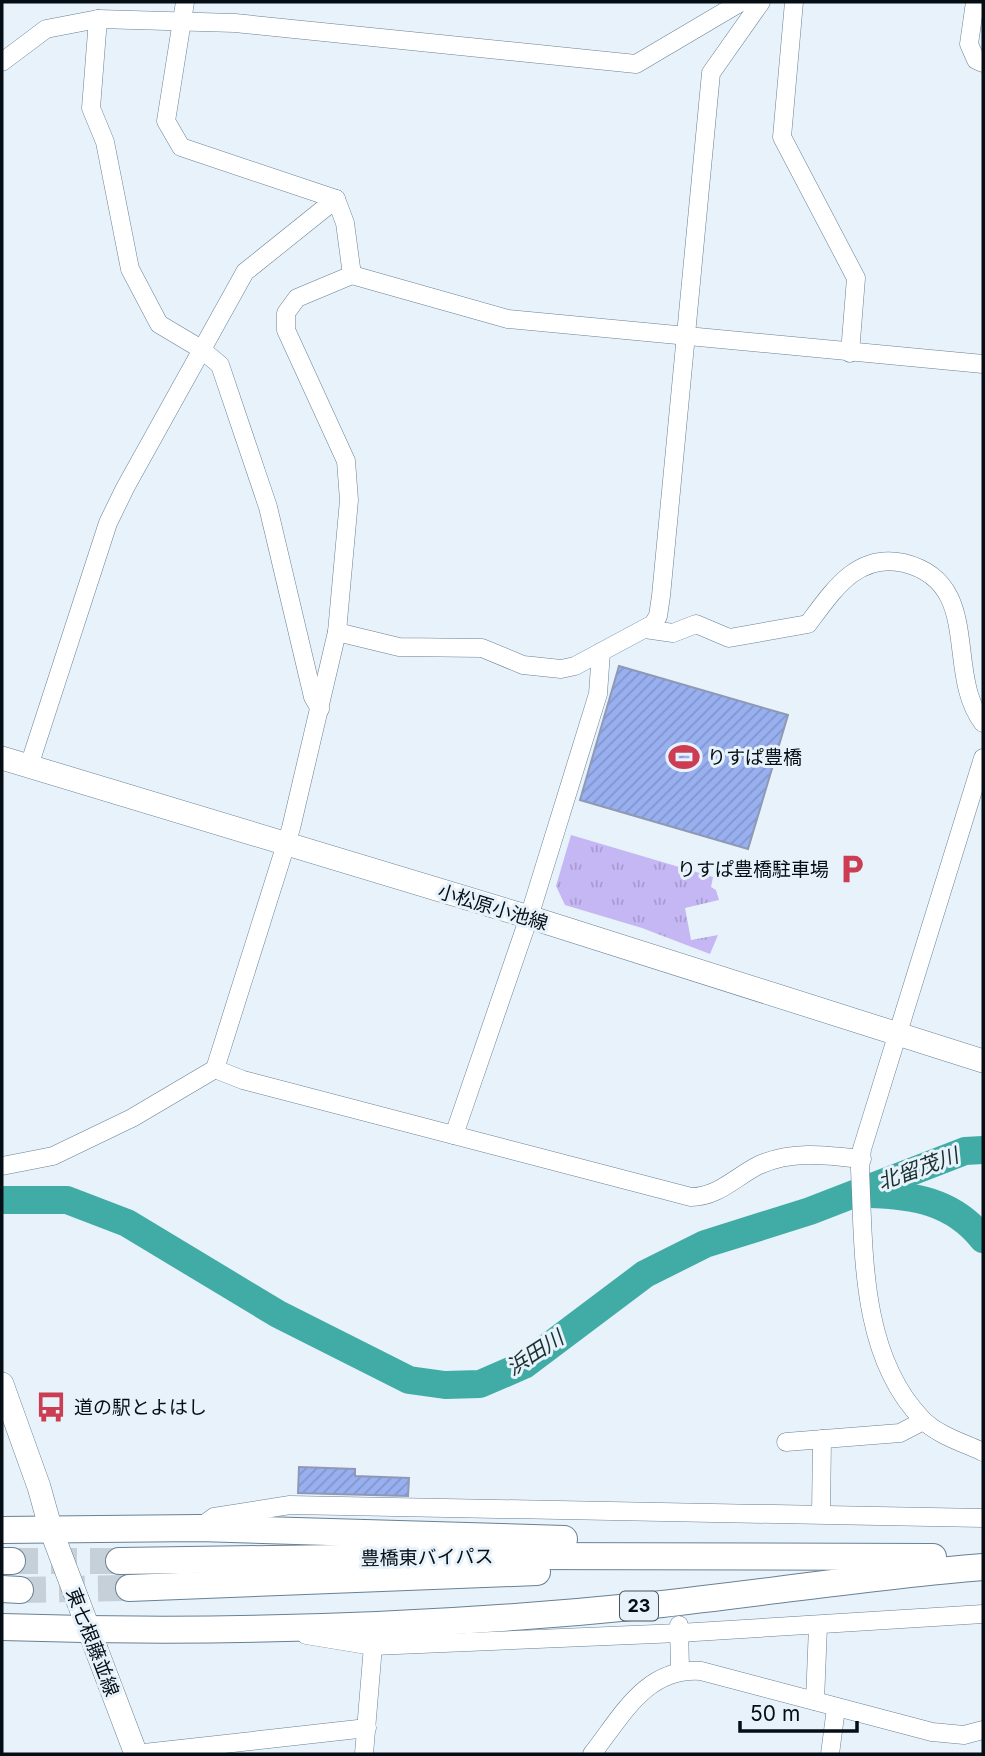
<svg xmlns="http://www.w3.org/2000/svg" width="985" height="1756" font-family="Inter,'Noto Sans JP',sans-serif">
  <style>
    .grass { fill: url(#grass-tufts) }
    .lines { fill: none; stroke-linecap: round; stroke-linejoin: round }
    .river { stroke: #41aca5; stroke-width: 28 }
    .building { fill: url(#building-hatch); stroke: #8f99b4; stroke-width: 2 }
    .highway-tunnel { stroke: #c5d0d8; stroke-width: 26; stroke-dasharray: 26 13; stroke-linecap: butt }
    .minor-casing { stroke: #688194; stroke-width: 19 }
    .major-casing { stroke: #688194; stroke-width: 24 }
    .highway-casing { stroke: #688194; stroke-width: 28 }
    .minor { stroke: #fff; stroke-width: 18 }
    .major { stroke: #fff; stroke-width: 23 }
    .highway { stroke: #fff; stroke-width: 26 }
    .labels { text-anchor: middle; stroke-width: 6; stroke-linejoin: round; paint-order: stroke }
    .shield { fill: #e7f2fb; stroke: #4a525a; stroke-width: 2 }
    .shield-label { font-size: 18px; font-weight: bold; fill: #060e15 }
    .poi-label { font-size: 19px; fill: #060e15; stroke: #e7f2fb; text-anchor: start }
    .street-label { font-size: 19px; fill: #060e15; stroke: #e7f2fb }
    .water-label { font-size: 21px; font-style: italic; fill: #19312f; stroke: #e7f2fb }
  </style>
  <defs>
    <pattern id="grass-tufts" width="24" height="20" patternUnits="userSpaceOnUse" patternTransform="scale(1.75)"><rect width="24" height="20" fill="#c5b6f4"/><path d="M3 7l-1-3M5 7V3M7 7l1-3M15 17l-1-3M17 17v-4M19 17l1-3" fill="none" stroke="#a89bd0"/></pattern>
    <pattern id="building-hatch" width="6" height="6" patternUnits="userSpaceOnUse" patternTransform="scale(1.75)"><rect width="6" height="6" fill="#98aff0"/><path d="M-1 1l2-2M0 6l6-6M5 7l2-2" fill="none" stroke="#8295cd"/></pattern>
  </defs>
  <rect width="100%" height="100%" fill="#e7f2fb"/>
  <path class="grass" d="M571,835L713,877L711,887L716,890L719,900L685,908L691,940L718,935L710,954L642,928L565,905L556,886Z"/>
  <g class="lines">
    <g class="river">
      <path d="M868,1194C913,1195 953,1201 983,1239"/>
      <path d="M2,1200H67L127,1223L278,1314L409,1380L445,1385L480,1384L524,1365L645,1274L705,1244L810,1211L965,1151L983,1150"/>
    </g>
  </g>
  <g class="building">
    <path d="M619,666L788,715L748,849L580,800Z"/>
    <path d="M299,1467L355,1469V1476L409,1478L408,1496L298,1493Z"/>
  </g>
  <g class="lines">
    <g class="highway-tunnel">
      <path d="M12,1561H119"/>
      <path d="M20,1590L129,1588"/>
    </g>
    <g class="minor-casing">
      <g id="minor">
        <path d="M185,2L166,121L181,147L336,199L345,223L352,275"/>
        <path d="M794,2L782,137L856,278L850,353"/>
        <path d="M975,2L969,44L976,60L983,63"/>
        <path d="M98,19L91,108L105,142L130,269L159,324L201,349L220,365L268,507L313,697L320,709"/>
        <path d="M2,62L46,29L98,19L235,23L636,64L741,2"/>
        <path d="M645,629L673,633L696,624L729,638L808,624C833,591 857,552 904,563C984,583 944,672 983,723"/>
        <path d="M337,632L399,647L482,648L523,665L561,669L575,666L653,624L658,616L661,596L711,73L761,2"/>
        <path d="M983,758L862,1149L860,1169C864,1252 860,1355 922,1419C937,1435 964,1443 983,1452"/>
        <path d="M29,766L108,523L125,488L245,272L336,199"/>
        <path d="M215,1069L243,1080L691,1197C718,1197 735,1177 759,1165C792,1150 827,1155 862,1159"/>
        <path d="M454,1135L529,917L598,694L601,652"/>
        <path d="M2,1166L53,1156L132,1118L215,1069L291,828L337,632L349,500L346,461L286,330V313L297,298L352,275L508,319L983,364"/>
        <path d="M786,1442L900,1433L923,1421"/>
        <path d="M821,1514L822,1439"/>
        <path d="M203,1525L214,1517L290,1505L983,1518"/>
        <path d="M679,1625L680,1670"/>
        <path d="M306,1635L373,1646L679,1633L983,1614"/>
        <path d="M815,1701L818,1626"/>
        <path d="M135,1754L367,1728"/>
        <path d="M364,1754L373,1646"/>
        <path d="M592,1754C622,1716 646,1667 701,1671L932,1732L964,1735L983,1730"/>
        <path d="M830,1754L836,1708"/>
      </g>
    </g>
    <g class="major-casing">
      <g id="major">
        <path d="M2,758L529,917L983,1061"/>
        <path d="M2,1384L39,1487L51,1530L136,1754"/>
      </g>
    </g>
    <g class="highway-casing">
      <g id="highway">
        <path d="M2,1530L199,1528L564,1539"/>
        <path d="M2,1561H12"/>
        <path d="M119,1561L484,1556L933,1557"/>
        <path d="M129,1588L537,1572"/>
        <path d="M2,1589L20,1590"/>
        <path d="M2,1627C218,1634 437,1627 652,1605C762,1593 872,1576 983,1567"/>
      </g>
    </g>
    <use href="#minor" class="minor"/>
    <use href="#major" class="major"/>
    <use href="#highway" class="highway"/>
  </g>
  <defs>
    <g id="stadium-bare" transform="scale(2.415)"><path d="M0-5a6.5 5 0 1 0 0 10a6.5 5 0 1 0 0-10ZM-3.5-1.8h7v3.6h-7Z" fill="#cc3c53" stroke="#e7f2fb" stroke-width="2.5" paint-order="stroke"/></g>
    <g id="parking-bare" transform="scale(2.415)"><path d="M-3.5-5.5H1a3.5 3.5 0 0 1 0 7H-1V5.5H-3.5ZM-1-3.4V-.6H.8a1.4 1.4 0 0 0 0-2.8Z" fill="#cc3c53" stroke="#e7f2fb" stroke-width="2.5" paint-order="stroke"/></g>
    <g id="bus-bare" transform="scale(2.415)"><path d="M-5-6H5V4H4V6H2V4H-2V6H-4V4H-5ZM-3.5-4V0h7V-4ZM-3.5 1.2v1.5H-2V1.2ZM2 1.2v1.5H3.5V1.2Z" fill="#cc3c53" stroke="#e7f2fb" stroke-width="2.5" paint-order="stroke"/></g>
  </defs>
  <g fill-rule="evenodd">
    <use href="#stadium-bare" x="684" y="757"/>
    <use href="#parking-bare" x="852" y="869"/>
    <use href="#bus-bare" x="51" y="1407"/>
  </g>
  <g class="labels">
    <rect class="shield" x="620" y="1591.5" width="38" height="29" rx="5"/>
    <g class="shield-label">
      <text x="639" y="1612">23</text>
    </g>
    <g class="poi-label">
      <text x="707" y="764">りすぱ豊橋</text>
      <text x="829" y="876" text-anchor="end">りすぱ豊橋駐車場</text>
      <text x="74" y="1414">道の駅とよはし</text>
    </g>
    <g class="street-label">
      <text transform="translate(493 907) rotate(17)" y="7">小松原小池線</text>
      <text transform="translate(427 1557) rotate(-1)" y="7">豊橋東バイパス</text>
      <text transform="translate(93 1642) rotate(69)" y="7">東七根藤並線</text>
    </g>
    <g class="water-label">
      <text transform="translate(918 1169) rotate(-20)" y="7">北留茂川</text>
      <text transform="translate(535 1353) rotate(-33)" y="7">浜田川</text>
    </g>
  </g>
  <rect width="985" height="1756" fill="none" stroke="#060e15" stroke-width="7"/>
  <path d="M740 1721v10h117v-10" fill="none" stroke="#060e15" stroke-width="3.5"/>
  <text x="750" y="1721" font-size="21" fill="#060e15" stroke="#e7f2fb" stroke-width="5" paint-order="stroke">50 m</text>
</svg>
